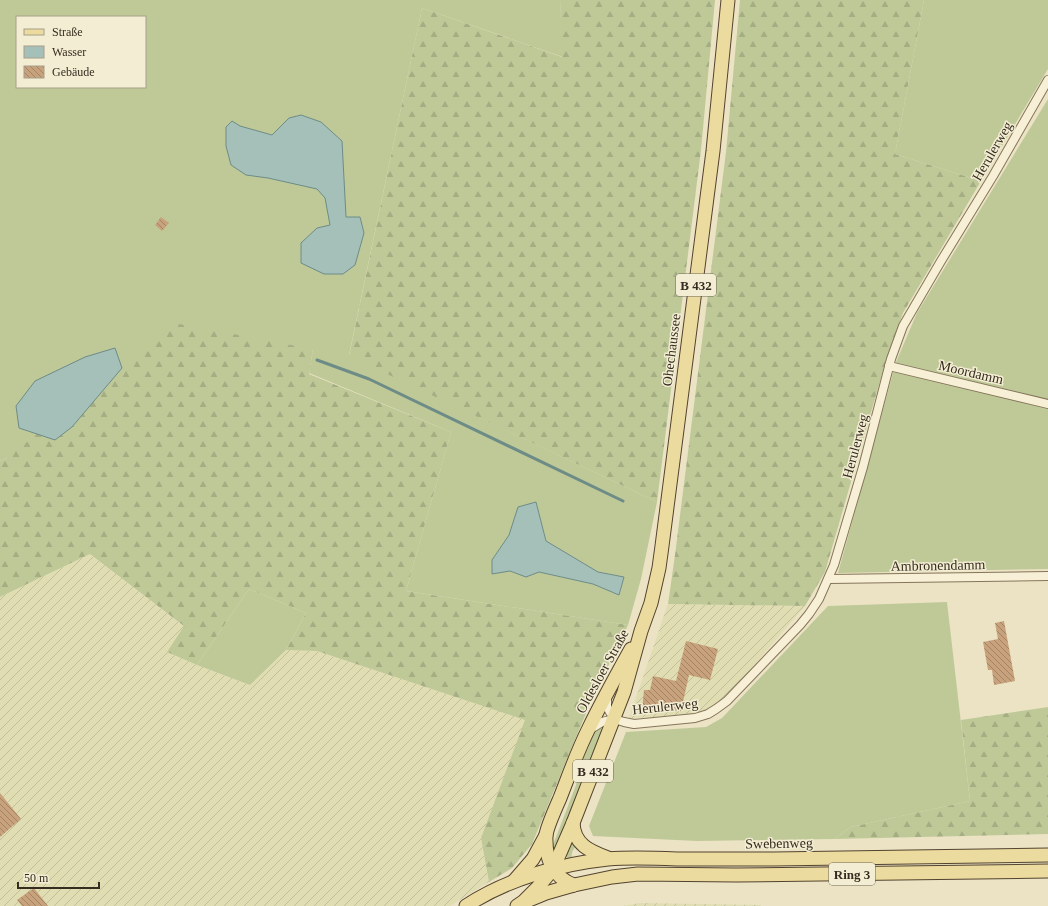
<svg xmlns="http://www.w3.org/2000/svg" width="1048" height="906" font-family="'Times New Roman',serif">
  <style>
    .farmland { fill: url(#farmland-furrows) }
    .grass { fill: #bfc998; fill-rule: evenodd }
    .forest { fill: url(#forest-firs) }
    .water { fill: #a5bfb9; stroke: #6d8c87 }
    .lines { fill: none; stroke-linecap: round; stroke-linejoin: round }
    .stream { stroke: #6d8c87; stroke-width: 3 }
    .building { fill: url(#building-back-hatch) }
    .minor-casing { stroke: #85755b; stroke-width: 10 }
    .primary-casing { stroke: #53432f; stroke-width: 15 }
    .minor { stroke: #f7f0d6; stroke-width: 8 }
    .primary { stroke: #ecdb9e; stroke-width: 13 }
    .labels { text-anchor: middle; stroke-width: 3; stroke-linejoin: round; paint-order: stroke }
    .shield { fill: #f3edd3; stroke: #6f6655; stroke-width: 1 }
    .shield-label { font-size: 13px; font-weight: bold; fill: #362c1f }
    .street-label { font-size: 14px; fill: #362c1f; stroke: #f3edd3 }
  </style>
  <defs>
    <pattern id="farmland-furrows" width="10" height="10" patternUnits="userSpaceOnUse"><rect width="10" height="10" fill="#e0ddb2"/><path d="M-1 1l2-2M0 10L10 0M9 11l2-2" fill="none" stroke="#c1be99"/></pattern>
    <pattern id="forest-firs" width="22" height="20" patternUnits="userSpaceOnUse"><rect width="22" height="20" fill="#bfc998"/><path d="M5 1l3.5 6h-7zM16 11l3.5 6h-7z" fill="#a5ad83"/></pattern>
    <pattern id="building-back-hatch" width="6" height="6" patternUnits="userSpaceOnUse"><rect width="6" height="6" fill="#c7a27c"/><path d="M-1 5l2 2M0 0l6 6M5-1l2 2" fill="none" stroke="#a28465"/></pattern>
  </defs>
  <rect width="100%" height="100%" fill="#ebe3c4"/>
  <g class="farmland">
    <path d="M90,554L184,626L167,652L197,665L250,685L286,650L317,651L526,720L481,838L489,882L450,906H0V597Z"/>
    <path d="M668,604L805,606L732,691L711,708L694,714L658,717L629,718Z"/>
    <path d="M640,903L761,905V906H623Z"/>
  </g>
  <g class="grass">
    <path d="M0,0H560L563,57L422,8L349,355L657,502L641,579L628,625L406,591L451,432L309,373L313,349L7,458L0,461ZM17,17H145V87H17ZM536,503L546,541L598,572L624,577L619,595L593,584L539,572L526,576L510,571L492,560L509,535Z"/>
    <path d="M924,0H1048V69L981,181L895,154Z"/>
    <path d="M1048,99V569L838,573L896,362L917,313Z"/>
    <path d="M249,589L306,613L286,650L250,685L197,665Z"/>
    <path d="M947,602L970,801L851,827L834,839L697,841L593,836L589,826L626,732L706,727L722,718L828,606Z"/>
    <path d="M601,728L602,730L558,843L554,852L553,853V845L576,785L586,750L591,736L596,731Z"/>
    <path d="M573,841L577,845C573,850 571,852 572,858L568,859L566,856Z"/>
  </g>
  <g class="forest">
    <path d="M560,0H715L701,150L657,502L349,356L422,8L562,57Z"/>
    <path d="M740,0H924L895,154L981,181L903,313L887,357L825,572L805,606L668,604L675,555L726,152Z"/>
    <path d="M174,323L313,349L309,374L451,432L406,591L628,625L589,706L532,844L512,868L489,882L481,838L525,720L317,651L286,650L306,613L249,589L197,665L167,652L184,626L90,554L0,597V461L7,458Z"/>
    <path d="M1048,707V834L834,839L851,827L970,801L961,720Z"/>
  </g>
  <g class="water">
    <path d="M301,115L321,122L342,141L346,217H360L364,233L355,265L343,274H324L301,263V243L317,228L330,225L325,198L317,189L268,178L246,175L231,165L226,146V127L232,121L240,126L272,135L289,118Z"/>
    <path d="M115,348L122,368L72,427L55,440L19,428L16,406L35,381L85,357Z"/>
    <path d="M536,502L546,541L598,572L624,577L619,595L593,584L539,572L526,577L510,571L492,574V560L509,535L518,507Z"/>
  </g>
  <g class="lines">
    <path class="stream" d="M317,360L369,379L623,501"/>
  </g>
  <g class="building">
    <path d="M161,217L169,223L162,231L155,225Z"/>
    <path d="M1004,621L1015,681L994,685L992,670H988L983,642L998,639L995,623Z"/>
    <path d="M686,641L718,649L710,680L689,675L681,711L655,710V712L642,711L644,690H650L653,676L676,681Z"/>
    <path d="M0,793L21,819L0,837Z"/>
    <path d="M34,888L48,906H22L17,900Z"/>
  </g>
  <g class="lines">
    <g class="minor-casing">
      <g id="minor">
        <path d="M889,366L1048,404"/>
        <path d="M829,579L1048,576"/>
        <path d="M607,695V707L614,719"/>
        <path d="M589,730L602,722L614,719L624,722L634,724L695,718L708,714L716,709L727,701L800,625L809,614L819,599L834,565L863,467L891,359L903,326L941,261L993,176L1048,80"/>
      </g>
    </g>
    <g class="primary-casing">
      <g id="primary">
        <path d="M573,823C574,845 590,851 608,858"/>
        <path d="M514,881L533,859L546,835"/>
        <path d="M574,885C552,877 545,857 546,835C547,827 556,807 560,798C569,775 577,752 588,730C601,703 616,676 631,649"/>
        <path d="M529,900L546,893L574,885L612,877L638,874L736,875L1048,871"/>
        <path d="M466,906C507,879 560,864 608,859C631,857 654,858 677,859C709,859 741,859 774,859C865,858 957,856 1048,855"/>
        <path d="M517,906L523,902L538,887L553,869L573,823L624,692L641,631L651,603L659,568L662,546L713,151L728,0"/>
      </g>
    </g>
    <use href="#minor" class="minor"/>
    <use href="#primary" class="primary"/>
  </g>
  <g class="labels">
    <g class="shield">
      <rect x="676" y="274" width="40" height="22" rx="3"/>
      <rect x="573" y="760" width="40" height="22" rx="3"/>
      <rect x="829" y="863" width="46" height="22" rx="3"/>
    </g>
    <g class="shield-label">
      <text x="696" y="290">B 432</text>
      <text x="593" y="776">B 432</text>
      <text x="852" y="879">Ring 3</text>
    </g>
    <g class="street-label">
      <text transform="translate(992 151) rotate(-60)" y="5">Herulerweg</text>
      <text transform="translate(671 350) rotate(-83)" y="5">Ohechaussee</text>
      <text transform="translate(971 372) rotate(13)" y="5">Moordamm</text>
      <text transform="translate(855 446) rotate(-75)" y="5">Herulerweg</text>
      <text transform="translate(938 565) rotate(-1)" y="5">Ambronendamm</text>
      <text transform="translate(602 671) rotate(-61)" y="5">Oldesloer Straße</text>
      <text transform="translate(665 706) rotate(-6)" y="5">Herulerweg</text>
      <text transform="translate(779 843) rotate(-1)" y="5">Swebenweg</text>
    </g>
  </g>
  <rect x="16" y="16" width="130" height="72" fill="#f3edd3" stroke="#a7a08b"/>
  <rect x="24" y="29" width="20" height="6" fill="#ecdb9e" stroke="#a7a08b"/>
  <text x="52" y="36" font-size="12" fill="#362c1f">Straße</text>
  <rect x="24" y="46" width="20" height="12" fill="#a5bfb9" stroke="#a7a08b"/>
  <text x="52" y="56" font-size="12" fill="#362c1f">Wasser</text>
  <rect x="24" y="66" width="20" height="12" fill="url(#building-back-hatch)" stroke="#a7a08b"/>
  <text x="52" y="76" font-size="12" fill="#362c1f">Gebäude</text>
  <path d="M18 882v6h81v-6" fill="none" stroke="#362c1f" stroke-width="2"/>
  <text x="24" y="882" font-size="12" fill="#362c1f" stroke="#f3edd3" stroke-width="3" paint-order="stroke">50 m</text>
</svg>
